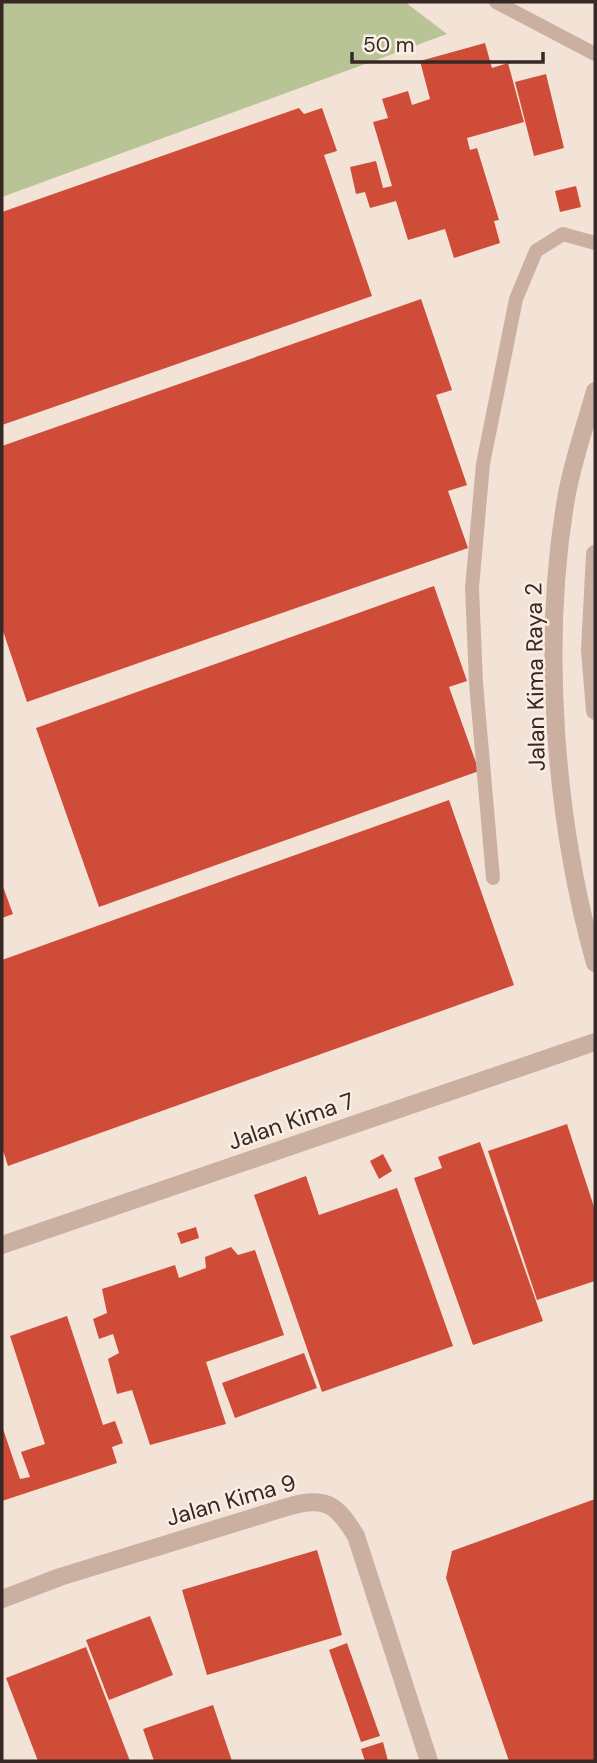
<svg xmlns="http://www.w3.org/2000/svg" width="597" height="1763" font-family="'DM Sans',sans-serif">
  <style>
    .green { fill: #b8c396 }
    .building { fill: #cf4c38 }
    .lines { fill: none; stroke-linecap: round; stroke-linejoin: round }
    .service { stroke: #cbb0a2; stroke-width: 14 }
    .minor { stroke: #cbb0a2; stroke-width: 18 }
    .labels { text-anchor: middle; stroke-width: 5; stroke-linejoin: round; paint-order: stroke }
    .street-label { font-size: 23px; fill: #352825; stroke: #faede3 }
  </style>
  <rect width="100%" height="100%" fill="#f3e3d7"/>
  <path class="green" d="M2,2H405L447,34L2,197Z"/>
  <g class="building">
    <path d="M485,43L492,68L508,63L524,122L467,138L470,150L477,148L499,220L494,221L500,243L454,258L445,229L408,240L396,201L370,208L365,192L356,194L350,167L376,161L383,188L392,186L373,122L388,118L382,99L408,91L412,105L430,99L420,61Z"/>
    <path d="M546,74L564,148L534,156L515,82Z"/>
    <path d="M299,108L304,114L322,108L337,151L324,155L372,296L2,425V212Z"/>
    <path d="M576,186L581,207L560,212L555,191Z"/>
    <path d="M421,299L452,390L436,395L467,485L448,491L468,548L27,702L2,628V446Z"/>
    <path d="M434,586L467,681L449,687L479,771L99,907L36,728Z"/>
    <path d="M449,800L514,985L8,1166L2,1147V960Z"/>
    <path d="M2,884L13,914L2,918Z"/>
    <path d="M567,1124L595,1210V1281L537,1300L488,1151Z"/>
    <path d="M480,1142L543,1321L473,1345L414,1178L442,1168L438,1157Z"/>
    <path d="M383,1154L392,1171L379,1179L370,1161Z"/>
    <path d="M306,1176L319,1215L397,1188L453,1346L322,1392L254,1195Z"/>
    <path d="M196,1227L199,1238L181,1244L177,1233Z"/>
    <path d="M231,1247L238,1255L255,1250L284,1335L206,1362L226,1424L150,1445L132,1390L117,1394L108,1359L119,1353L113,1334L99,1339L93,1319L107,1313L102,1289L175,1265L179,1278L206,1268L205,1257Z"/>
    <path d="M67,1316L103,1425L115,1421L123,1443L112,1447L117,1463L2,1501V1426L20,1479L30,1477L21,1452L45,1444L10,1336Z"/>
    <path d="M304,1353L317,1388L235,1418L222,1383Z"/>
    <path d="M595,1499V1761H509L446,1578L452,1551Z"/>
    <path d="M317,1550L342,1635L207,1675L182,1590Z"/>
    <path d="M150,1616L173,1675L109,1700L86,1640Z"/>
    <path d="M347,1643L380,1736L361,1742L329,1650Z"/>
    <path d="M86,1647L130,1761H38L6,1678Z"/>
    <path d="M213,1705L232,1761H154L143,1729Z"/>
    <path d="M383,1742L388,1761H365L361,1749Z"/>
  </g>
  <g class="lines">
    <g class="service">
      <path d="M496,2L595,54"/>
      <path d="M493,878L476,683L472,588L483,464L516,299L536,251L563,234L595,243"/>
    </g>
    <g class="minor">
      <path d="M595,391C585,427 572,463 566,499C541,645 555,821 595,963"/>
      <path d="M595,554L590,650L595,711"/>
      <path d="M2,1245L595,1042"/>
      <path d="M2,1599L60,1577L287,1507C325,1496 336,1503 356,1536L429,1761"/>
    </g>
  </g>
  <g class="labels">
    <g class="street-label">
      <text transform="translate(535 677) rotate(-91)" y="8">Jalan Kima Raya 2</text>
      <text transform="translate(291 1121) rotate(-19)" y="8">Jalan Kima 7</text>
      <text transform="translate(231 1500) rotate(-16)" y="8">Jalan Kima 9</text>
    </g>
  </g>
  <rect width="597" height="1763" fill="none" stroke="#352825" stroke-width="7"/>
  <path d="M352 52v10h191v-10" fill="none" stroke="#352825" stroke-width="3.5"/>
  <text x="363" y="52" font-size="21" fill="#352825" stroke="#faede3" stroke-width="5" paint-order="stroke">50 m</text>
</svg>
